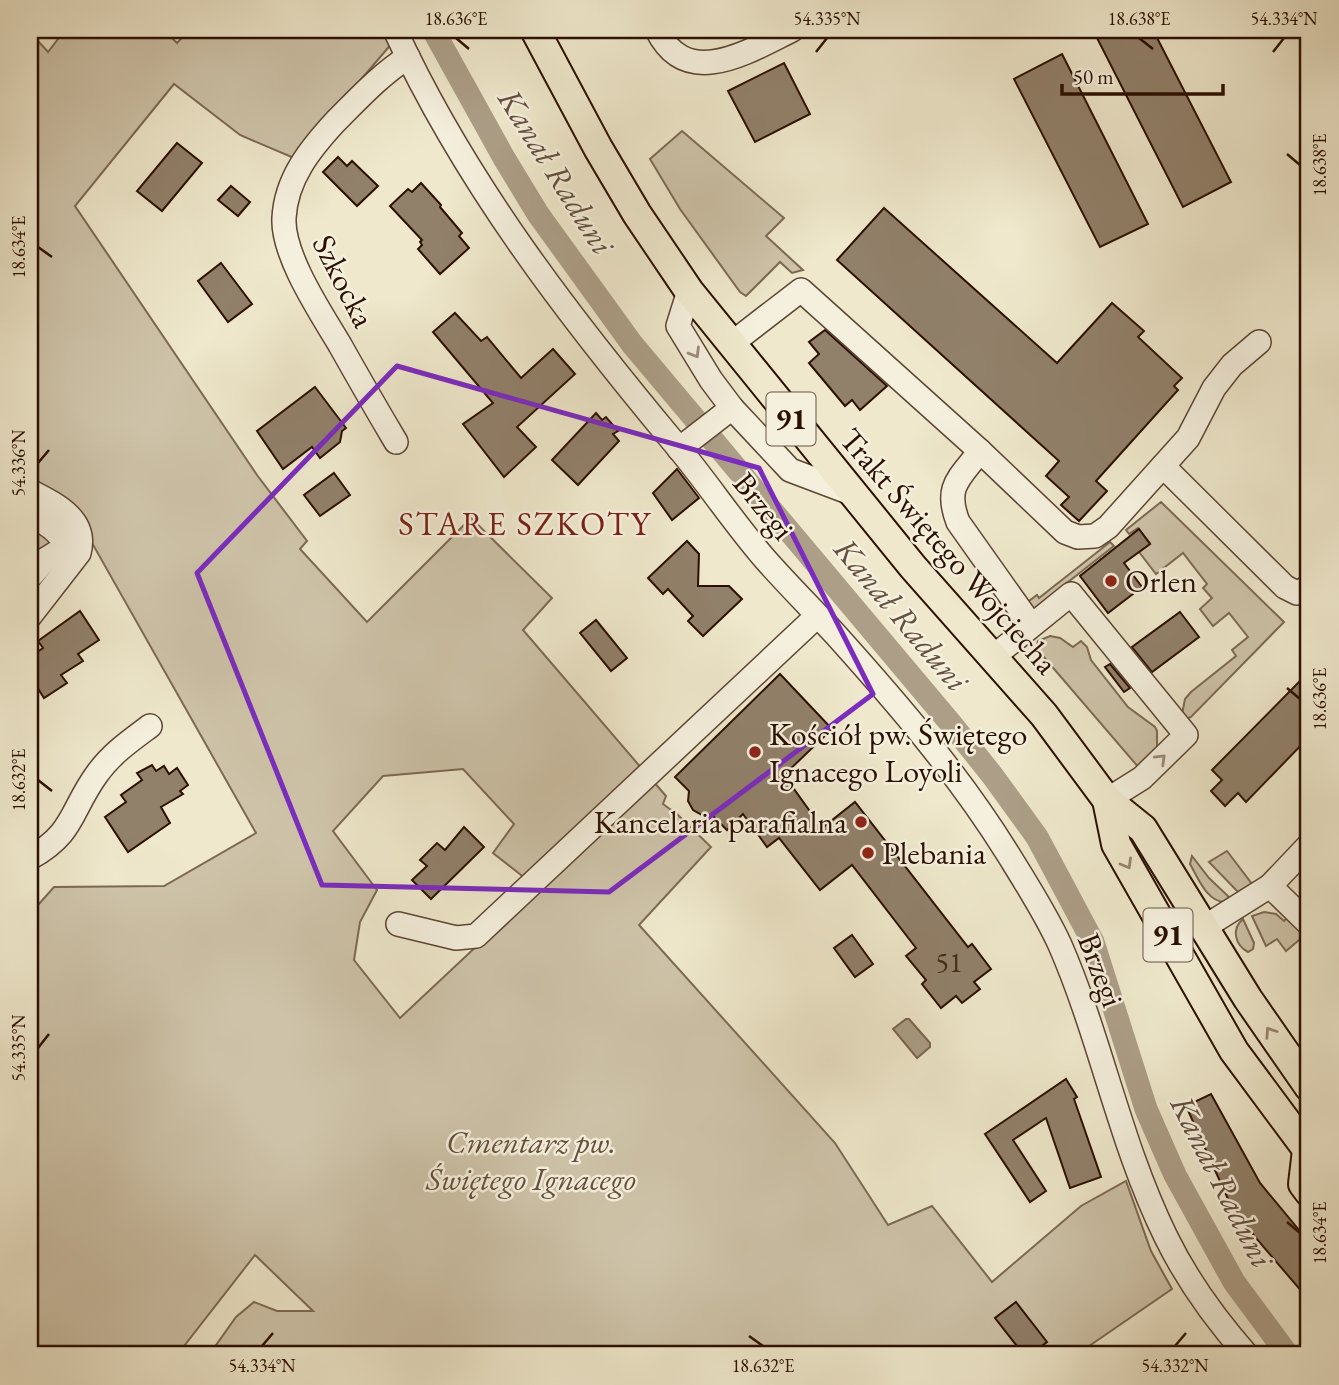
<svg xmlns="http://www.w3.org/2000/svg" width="1339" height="1385" font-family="'EB Garamond',serif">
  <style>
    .green { fill: #cec3a9; stroke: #7c6954; stroke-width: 2 }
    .water { fill: #ac9e87; stroke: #786551; stroke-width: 2 }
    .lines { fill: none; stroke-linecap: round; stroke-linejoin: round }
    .canal { stroke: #ac9e87; stroke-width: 23 }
    .building { fill: #91806a; stroke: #2b0f00; stroke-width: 2 }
    .minor-casing { stroke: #5c4533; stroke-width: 26 }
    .major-casing { stroke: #2b0f00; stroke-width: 32 }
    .minor { stroke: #f5f0de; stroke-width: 23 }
    .major { stroke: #efe8cc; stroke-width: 28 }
    .oneway { stroke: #9a8b7a }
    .oneway2 { stroke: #978670 }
    .marked { fill: none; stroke: #7b2cbf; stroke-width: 5; stroke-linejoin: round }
    .ticks { fill: none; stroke: #2b0f00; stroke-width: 2.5 }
    .poi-dot { fill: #8f2418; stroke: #f5f0de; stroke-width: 2.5 }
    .labels { text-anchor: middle; stroke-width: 5; stroke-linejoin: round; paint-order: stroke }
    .number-label { font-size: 28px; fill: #442b1a }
    .shield { fill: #f5f0de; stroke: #685243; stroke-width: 2 }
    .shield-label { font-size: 30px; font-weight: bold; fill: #2b0f00 }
    .street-label { font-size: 32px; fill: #2b0f00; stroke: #f5f0de }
    .poi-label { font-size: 32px; fill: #2b0f00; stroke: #f5f0de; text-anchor: start }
    .park-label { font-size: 32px; font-style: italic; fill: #644e3b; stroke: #f5f0de }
    .water-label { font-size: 33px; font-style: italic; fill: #654f3d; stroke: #f5f0de }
    .neighbourhood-label { font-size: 33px; letter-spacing: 2px; fill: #7a1f14; stroke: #f5f0de }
    .neatline { fill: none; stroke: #2b0f00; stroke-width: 2.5 }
    .ticks-label { font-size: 18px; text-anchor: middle; fill: #2b0f00 }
  </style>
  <rect width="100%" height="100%" fill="#efe8cc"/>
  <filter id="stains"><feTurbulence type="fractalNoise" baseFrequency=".00286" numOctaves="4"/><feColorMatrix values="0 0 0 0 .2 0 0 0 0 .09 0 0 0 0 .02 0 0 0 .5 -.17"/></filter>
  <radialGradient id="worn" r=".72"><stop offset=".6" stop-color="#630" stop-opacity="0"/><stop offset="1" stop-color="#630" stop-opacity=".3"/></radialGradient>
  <g class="green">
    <path d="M65,30H164L177,43L189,30H387L393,42L294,158L240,135L174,84L75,206L257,475L307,541L300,549L367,622L471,518L552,598L523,630L643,770L526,879L493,853L514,824L463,769L383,776L333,831L377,890L360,922L354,960L400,1018L653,781L666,796L663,804L678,815L711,847L639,925L835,1143L888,1225L932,1206L992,1282L1081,1206L1126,1181L1151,1251L1172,1289L1076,1355H209L236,1317L254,1302L277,1311H313L255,1255L177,1355H30V914L54,887L164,886L256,833L92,543L86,518L62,497L30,479V32L48,52Z"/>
    <path d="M682,131L784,218L766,236L803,270L792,273L780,262L746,296L740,292L680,209L650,159Z"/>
    <path d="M30,500L55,512L61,559L30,597Z"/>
    <path d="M1161,502L1284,622L1191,717L1186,719L1182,714L1185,699L1191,692L1236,656L1232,650L1248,637L1229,613L1213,626L1200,609L1212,598L1203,588L1207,584L1183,553L1156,574L1139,552L1150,543L1138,528L1129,534L1126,530Z"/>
    <path d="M1110,542L1114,546L1031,611L1025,604L1037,595L1039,598Z"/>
    <path d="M1050,636L1060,638L1073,647L1081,641L1087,647L1091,660L1128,707L1155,727L1157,731V749L1140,769L1036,648L1038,641Z"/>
    <path d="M1227,851L1252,884L1238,892L1209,862Z"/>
    <path d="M1192,856L1209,878L1229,897L1225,902C1207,902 1198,878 1190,864Z"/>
    <path d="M1264,912L1276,914L1284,921L1287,918L1305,935L1286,951L1277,939L1266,946L1252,916Z"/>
    <path d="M1243,919L1254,943L1253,949L1248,952C1235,945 1231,929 1243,919Z"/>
  </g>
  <path class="water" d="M906,1019H909L930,1043V1047L917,1058L893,1029Z"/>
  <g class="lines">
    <path class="canal" d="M433,30L504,158L538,214L632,344L952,725L992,775L1037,837L1093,942L1146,1109L1175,1175L1234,1282L1288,1355"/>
  </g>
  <g class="building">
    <path d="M1112,30H1153L1231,182L1183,207L1097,38Z"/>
    <path d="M1062,54L1148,224L1100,247L1014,79Z"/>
    <path d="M784,63L810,114L755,142L728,91Z"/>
    <path d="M177,143L202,163L162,211L137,191Z"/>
    <path d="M338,157L347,166L352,161L378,186L357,206L323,172Z"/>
    <path d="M421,183L441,205L440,207L462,233L459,236L469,248L440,274L418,249L422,245L420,242L422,240L390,206L408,189L412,192Z"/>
    <path d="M231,186L250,202L238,216L218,200Z"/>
    <path d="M884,208L1057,363L1112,303L1144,331L1138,337L1182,378L1174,386L1178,390L1096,481L1107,491L1079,521L1061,505L1069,497L1046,476L1059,461L837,260Z"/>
    <path d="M221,263L252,304L228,322L198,281Z"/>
    <path d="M455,313L481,341L487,337L521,378L553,349L575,374L517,427L536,447L504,477L463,424L493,403L433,332Z"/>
    <path d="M825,330L887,386L860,410L852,400L845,406L809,363L819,354L809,342Z"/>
    <path d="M315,387L346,428L342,431L340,442L320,458L312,447L283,469L257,431Z"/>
    <path d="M596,413L602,420L606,417L618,431L613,434L619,441L578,485L552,460Z"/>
    <path d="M677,469L699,498L672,520L653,493Z"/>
    <path d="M334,473L350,495L320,516L304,495Z"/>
    <path d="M1139,529L1150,544L1124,563L1142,587L1108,613L1080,576Z"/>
    <path d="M687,541L699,554L698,586H729L742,599L703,636L688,621L693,616L668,589L663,594L648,578Z"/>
    <path d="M80,611L99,640L78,654L83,661L61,675L67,683L44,698L30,676V657L43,648L38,641Z"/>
    <path d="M1180,612L1199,637L1152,672L1132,647Z"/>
    <path d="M596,620L627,658L611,671L580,633Z"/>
    <path d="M1110,664L1130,688L1124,692L1105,667Z"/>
    <path d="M780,674L832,729L784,775L822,828L855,802L968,947L972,944L991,969L974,982L980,989L962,1003L956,996L941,1008L922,984L926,980L906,956L916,948L852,865L820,890L779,838L767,847L743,814L727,830L712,815H702L693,810L688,801L689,791L675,777Z"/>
    <path d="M1300,681L1309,691V737L1246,802L1238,793L1225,806L1211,791L1222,780L1212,770Z"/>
    <path d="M152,765L156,771L164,766L169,774L177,768L188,785L180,791L183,794L161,807L170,823L128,852L105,817L126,802L121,795L142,780L137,773Z"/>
    <path d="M464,827L484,847L431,899L412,880L427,866L420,860L437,843L445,850Z"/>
    <path d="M852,935L873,964L855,977L834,948Z"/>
    <path d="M1066,1079L1077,1097L1074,1099L1101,1177L1070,1188L1046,1118L1013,1140L1046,1191L1030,1202L985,1134Z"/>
    <path d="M1211,1094L1260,1183L1309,1242V1300L1255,1237L1228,1199L1186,1106Z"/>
    <path d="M1016,1302L1047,1342L1030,1355H1024L995,1318Z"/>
  </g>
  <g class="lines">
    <g class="minor-casing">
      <g id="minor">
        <path d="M395,30C465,182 569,317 676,445C707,482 733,522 765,559C788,585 812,609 836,635C898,704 959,775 1008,854C1026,883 1046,914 1060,945C1101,1039 1120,1144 1166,1237C1187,1280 1216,1320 1247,1355"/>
        <path d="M657,30C687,91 749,51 792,30"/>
        <path d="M689,291L678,326L711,380L732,408L790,470L851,493"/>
        <path d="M731,344L801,290L980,451L1065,532L1078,537L1095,536L1108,527L1188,438L1214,388L1232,365L1259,342"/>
        <path d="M396,442C377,410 358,377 340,345C321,313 282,255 284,218C286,179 310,149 336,121C359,98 380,75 408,57"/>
        <path d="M679,449L732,408"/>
        <path d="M980,451C960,478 944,486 958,522L1031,625"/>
        <path d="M1163,466L1285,587L1297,593L1309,587"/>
        <path d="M30,491C55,504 88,519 79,553L30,616"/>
        <path d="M30,516C47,523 57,530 67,546L46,559L30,577"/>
        <path d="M993,657L1071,594L1186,735L1142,778L1107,800"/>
        <path d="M1309,845L1270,886L1309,924"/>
        <path d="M30,858C75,833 70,811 97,774C111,754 130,741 150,726"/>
        <path d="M398,924L456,938L476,936L817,616"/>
        <path d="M1203,928L1270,886"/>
      </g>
    </g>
    <g class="major-casing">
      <g id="major">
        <path d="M535,30L598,148L637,214L689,291L913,567L1044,715L1107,800L1143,829L1248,999L1309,1087"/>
        <path d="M1107,800L1116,844L1234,1051L1309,1152"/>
        <path d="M1307,1150L1303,1184L1309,1192"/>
      </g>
    </g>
    <use href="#minor" class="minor"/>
    <use href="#major" class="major"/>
  </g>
  <defs><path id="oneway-chevron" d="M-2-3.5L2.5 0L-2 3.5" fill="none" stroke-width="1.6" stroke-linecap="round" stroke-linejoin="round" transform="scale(1.75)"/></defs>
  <g class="oneway">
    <use href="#oneway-chevron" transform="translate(695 353) rotate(59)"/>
    <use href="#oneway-chevron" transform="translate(1161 759) rotate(-44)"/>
  </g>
  <g class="oneway2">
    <use href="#oneway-chevron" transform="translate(1127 864) rotate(60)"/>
    <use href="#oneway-chevron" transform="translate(1270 1032) rotate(-124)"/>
  </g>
  <path class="marked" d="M397,366L759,468L873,694L609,892L322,885L197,573Z"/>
  <path class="ticks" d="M456,38L469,49M1139,38L1153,49M816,52L827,38M1273,52L1284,38M1287,154L1300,165M38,247L52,257M38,463L49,450M1287,688L1300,699M38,780L52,791M38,1048L49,1034M1287,1222L1300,1233M749,1336L763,1346M262,1346L273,1333M1175,1346L1186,1333"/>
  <g class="poi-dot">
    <circle cx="1111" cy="581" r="7"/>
    <circle cx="755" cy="752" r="7"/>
    <circle cx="861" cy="822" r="7"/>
    <circle cx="868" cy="853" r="7"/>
  </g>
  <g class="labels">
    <g class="number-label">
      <text x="949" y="972">51</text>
    </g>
    <g class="shield">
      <rect x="766.5" y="392.5" width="49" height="53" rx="5"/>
      <rect x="1143.5" y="908.5" width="49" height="53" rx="5"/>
    </g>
    <g class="shield-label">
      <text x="791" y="429">91</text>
      <text x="1168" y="945">91</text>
    </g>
    <g class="street-label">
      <text transform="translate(344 281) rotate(63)" y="11">Szkocka</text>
      <text transform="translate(764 506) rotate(51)" y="11">Brzegi</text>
      <text transform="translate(949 551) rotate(49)" y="11">Trakt Świętego Wojciecha</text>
      <text transform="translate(1101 970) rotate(69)" y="11">Brzegi</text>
    </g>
    <g class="poi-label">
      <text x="1125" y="592">Orlen</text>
      <text x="769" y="745">Kościół pw. Świętego<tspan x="769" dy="37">Ignacego Loyoli</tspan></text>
      <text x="847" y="833" text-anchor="end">Kancelaria parafialna</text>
      <text x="882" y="864">Plebania</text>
    </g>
    <g class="park-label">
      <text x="531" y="1153">Cmentarz pw.<tspan x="531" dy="37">Świętego Ignacego</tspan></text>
    </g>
    <g class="water-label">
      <text transform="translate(557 171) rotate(58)" y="12">Kanał Raduni</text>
      <text transform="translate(902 614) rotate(50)" y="12">Kanał Raduni</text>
      <text transform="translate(1223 1181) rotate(63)" y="12">Kanał Raduni</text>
    </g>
    <g class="neighbourhood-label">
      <text x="525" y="535">STARE SZKOTY</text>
    </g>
  </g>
  <rect width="1339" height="1385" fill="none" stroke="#efe8cc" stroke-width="77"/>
  <path d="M1062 84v10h161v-10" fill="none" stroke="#2b0f00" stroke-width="3.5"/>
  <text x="1073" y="84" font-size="21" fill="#2b0f00" stroke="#f5f0de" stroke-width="5" paint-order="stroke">50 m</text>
  <rect x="38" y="38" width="1262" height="1308" class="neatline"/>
  <g class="ticks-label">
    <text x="456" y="25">18.636°E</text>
    <text x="827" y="25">54.335°N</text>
    <text x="1139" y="25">18.638°E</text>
    <text x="1284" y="25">54.334°N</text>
    <text transform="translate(1320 165) rotate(-90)" y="6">18.638°E</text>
    <text transform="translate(19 247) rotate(-90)" y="6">18.634°E</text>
    <text transform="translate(19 463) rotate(-90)" y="6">54.336°N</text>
    <text transform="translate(1320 699) rotate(-90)" y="6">18.636°E</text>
    <text transform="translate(19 780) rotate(-90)" y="6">18.632°E</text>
    <text transform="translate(19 1048) rotate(-90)" y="6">54.335°N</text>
    <text transform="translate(1320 1233) rotate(-90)" y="6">18.634°E</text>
    <text x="262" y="1372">54.334°N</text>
    <text x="763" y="1372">18.632°E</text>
    <text x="1175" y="1372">54.332°N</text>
  </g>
  <rect width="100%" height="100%" filter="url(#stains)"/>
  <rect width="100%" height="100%" fill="url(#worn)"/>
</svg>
